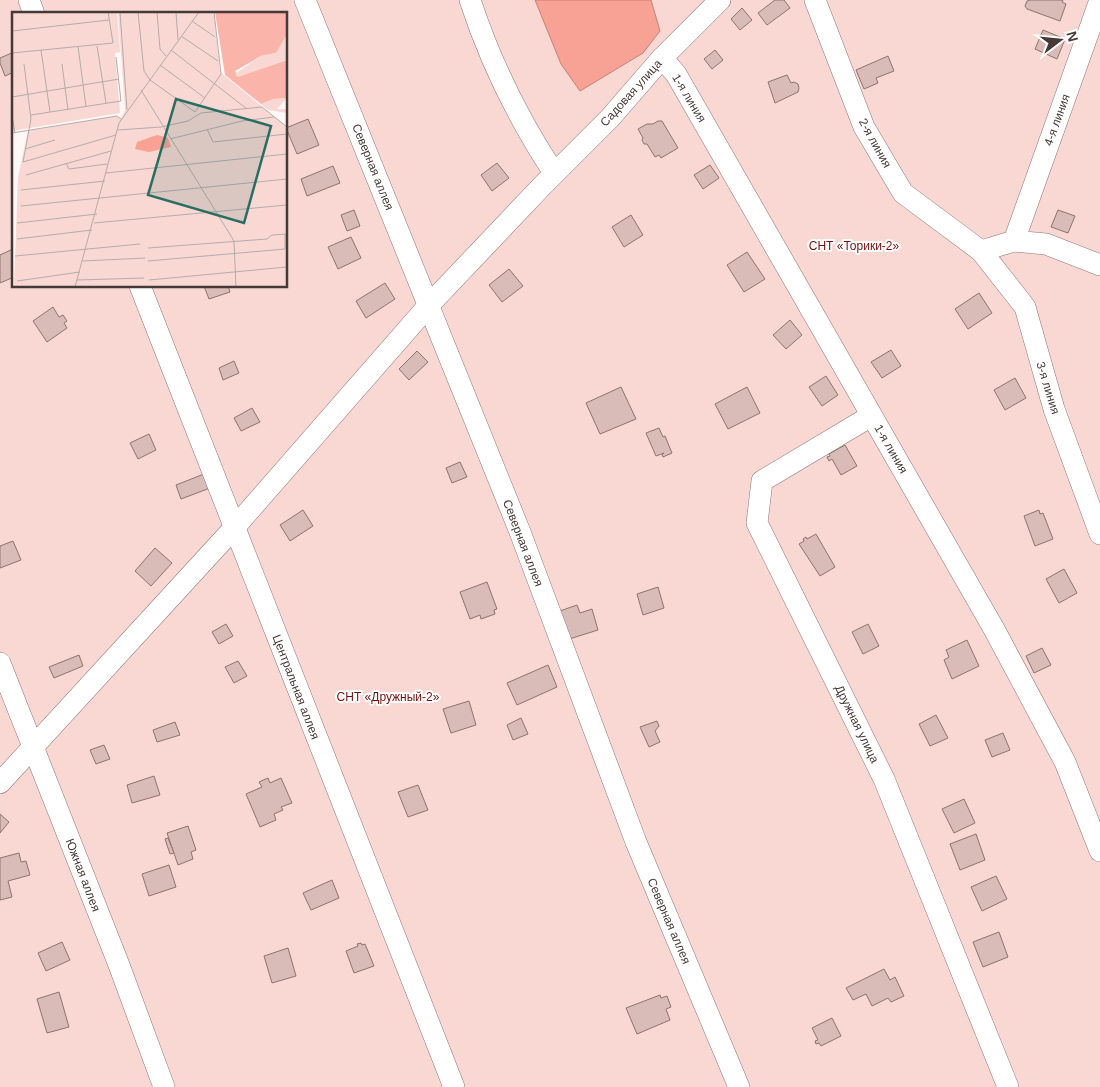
<svg xmlns="http://www.w3.org/2000/svg" width="1100" height="1087" font-family="Helvetica,sans-serif">
  <style>
    .garden { fill: #f9d7d2; fill-rule: evenodd }
    .water { fill: #f8a195; stroke: #c38279 }
    .building { fill: #d9bcb8; stroke: #8e736f }
    .lines { fill: none; stroke-linecap: round; stroke-linejoin: round }
    .minor-casing { stroke: #907672; stroke-width: 22 }
    .minor { stroke: #fff; stroke-width: 21 }
    .labels { text-anchor: middle; stroke-width: 4; stroke-linejoin: round; paint-order: stroke }
    .street-label { font-size: 12px; fill: #463a38; stroke: #fff }
    .park-label { font-size: 12px; fill: #76100d; stroke: #fff }
    .inset-road { fill: none; stroke: #b4acab; stroke-width: 1 }
    .view { fill: #286e63; fill-opacity: 0.15; stroke: #286e63; stroke-width: 2.5 }
    .inset-edge { fill: none; stroke: #463a38; stroke-width: 2.5 }
  </style>
  <rect width="100%" height="100%" fill="#fef8f7"/>
  <path class="garden" d="M0,0H1100V1087H0ZM14,14H286V286H14Z"/>
  <path class="water" d="M535,0H651L660,31L643,53L580,91L561,64Z"/>
  <g class="building">
    <path d="M775,0H784L790,8L767,25L758,13Z"/>
    <path d="M1030,0H1063L1062,2L1066,4L1060,21L1027,9L1025,6L1027,1Z"/>
    <path d="M742,8L752,20L740,30L731,19Z"/>
    <path d="M1043,30L1065,39L1057,59L1035,49Z"/>
    <path d="M715,50L723,60L712,69L704,59Z"/>
    <path d="M14,52V72L5,76L0,63V58Z"/>
    <path d="M888,56L894,71L876,78L878,83L864,89L856,70Z"/>
    <path d="M787,75L791,83L794,82L798,84L799,88L798,92L775,103L768,82Z"/>
    <path d="M308,119L319,145L297,154L286,128Z"/>
    <path d="M658,121H662L678,148L661,158L659,155L655,157L647,144H644L642,140L643,138L638,129L647,124H653Z"/>
    <path d="M497,163L509,178L492,191L481,175Z"/>
    <path d="M710,165L719,178L703,189L694,175Z"/>
    <path d="M333,166L340,183L307,196L301,179Z"/>
    <path d="M354,210L360,226L347,231L341,215Z"/>
    <path d="M1058,210L1075,216L1068,233L1051,227Z"/>
    <path d="M631,215L643,235L624,247L612,227Z"/>
    <path d="M351,237L361,258L338,269L328,247Z"/>
    <path d="M13,249L14,277L0,283V255Z"/>
    <path d="M747,252L765,279L744,292L727,265Z"/>
    <path d="M509,269L523,286L502,302L489,285Z"/>
    <path d="M385,283L395,299L366,318L356,301Z"/>
    <path d="M204,286H228L230,292L209,299Z"/>
    <path d="M979,293L992,313L968,329L955,309Z"/>
    <path d="M53,307L59,317L63,315L67,321L64,323L67,328L47,342L33,321Z"/>
    <path d="M790,320L802,335L786,349L773,335Z"/>
    <path d="M891,350L901,366L882,378L871,362Z"/>
    <path d="M417,351L428,362L409,380L399,369Z"/>
    <path d="M234,361L239,373L223,380L219,368Z"/>
    <path d="M826,376L838,395L822,406L809,387Z"/>
    <path d="M1015,378L1026,398L1005,410L994,390Z"/>
    <path d="M621,387L636,419L600,434L586,403Z"/>
    <path d="M747,387L760,413L728,429L715,404Z"/>
    <path d="M252,408L260,422L241,431L234,418Z"/>
    <path d="M659,428L663,437L665,436L672,453L663,457L662,455L664,453L656,456L646,433Z"/>
    <path d="M149,434L156,450L138,459L130,443Z"/>
    <path d="M845,445L857,466L841,475L832,459L829,461L827,457L830,456L829,454Z"/>
    <path d="M460,462L467,477L452,483L446,468Z"/>
    <path d="M204,474L210,488L181,499L176,485Z"/>
    <path d="M303,510L313,526L290,541L280,525Z"/>
    <path d="M1039,510L1040,514L1043,513L1053,539L1035,546L1024,516Z"/>
    <path d="M816,534L835,567L820,576L799,544L804,541L803,539L806,537L807,539Z"/>
    <path d="M13,541L21,560L0,568V546Z"/>
    <path d="M155,548L172,563L151,586L135,571Z"/>
    <path d="M1064,569L1077,593L1059,603L1046,579Z"/>
    <path d="M487,582L497,609L494,610L495,614L481,619L480,615L470,619L460,592Z"/>
    <path d="M658,587L664,608L643,615L637,594Z"/>
    <path d="M577,605L580,613L592,609L598,630L566,640L557,612Z"/>
    <path d="M226,624L233,636L219,644L212,632Z"/>
    <path d="M868,624L879,646L863,654L852,632Z"/>
    <path d="M967,640L979,666L952,679L944,660L949,657L946,650Z"/>
    <path d="M1042,648L1051,665L1034,673L1026,656Z"/>
    <path d="M79,655L83,666L54,678L49,667Z"/>
    <path d="M238,661L247,676L234,683L225,667Z"/>
    <path d="M548,665L557,687L517,705L507,683Z"/>
    <path d="M469,701L476,725L451,733L443,709Z"/>
    <path d="M936,715L948,738L930,746L919,724Z"/>
    <path d="M521,718L528,734L513,740L507,725Z"/>
    <path d="M657,721L659,726L655,731L660,742L649,747L640,727Z"/>
    <path d="M175,722L180,735L157,742L153,730Z"/>
    <path d="M1003,733L1010,750L992,757L985,740Z"/>
    <path d="M104,745L110,759L96,764L90,750Z"/>
    <path d="M154,776L160,795L132,803L127,785Z"/>
    <path d="M268,778L270,783L281,778L292,803L281,807L283,810L274,814L276,820L260,827L246,794L262,787L259,782Z"/>
    <path d="M418,785L428,810L408,817L398,792Z"/>
    <path d="M964,799L975,823L954,833L942,809Z"/>
    <path d="M0,814L9,822L0,833Z"/>
    <path d="M188,826L196,850L191,852L193,859L178,865L167,833Z"/>
    <path d="M976,834L985,860L960,870L950,844Z"/>
    <path d="M168,838L174,853L170,854L165,839Z"/>
    <path d="M19,853L21,862L26,861L30,875L8,881L12,897L0,900V858Z"/>
    <path d="M169,865L176,887L149,896L142,874Z"/>
    <path d="M996,876L1007,899L982,911L971,887Z"/>
    <path d="M332,880L339,898L311,910L303,893Z"/>
    <path d="M999,932L1008,957L983,967L973,942Z"/>
    <path d="M62,942L70,960L46,971L38,953Z"/>
    <path d="M361,943L362,945L365,944L374,966L354,973L346,951L358,946L357,944Z"/>
    <path d="M288,948L296,976L272,983L264,956Z"/>
    <path d="M884,969L890,980L895,977L904,996L891,1002L888,998L872,1006L866,994L853,1000L846,988Z"/>
    <path d="M59,992L69,1027L47,1033L37,999Z"/>
    <path d="M660,995L661,998L667,996L671,1007L666,1009L670,1020L637,1034L626,1008Z"/>
    <path d="M832,1018L841,1036L821,1046L819,1043L816,1044L815,1041L818,1040L812,1028Z"/>
  </g>
  <g class="lines">
    <g class="minor-casing">
      <g id="minor">
        <path d="M29,0L34,14"/>
        <path d="M305,0L520,532L636,842L739,1087"/>
        <path d="M470,0C490,61 519,120 554,173"/>
        <path d="M815,0L864,127L903,193L981,251L1025,307L1054,409L1100,534"/>
        <path d="M662,58L676,74L994,629L1065,762L1100,851"/>
        <path d="M1014,241L1100,0"/>
        <path d="M981,251L1014,241L1046,244L1100,265"/>
        <path d="M140,286L454,1087"/>
        <path d="M871,416L762,481L757,523L884,779L1008,1087"/>
        <path d="M0,663L119,965L164,1087"/>
        <path d="M0,783L234,528L429,305L542,186L610,118L662,58L720,0"/>
      </g>
    </g>
    <use href="#minor" class="minor"/>
  </g>
  <g class="labels">
    <g class="street-label">
      <text transform="translate(631 93) rotate(-48)" y="4">Садовая улица</text>
      <text transform="translate(689 98) rotate(59)" y="4">1-я линия</text>
      <text transform="translate(1057 120) rotate(-70)" y="4">4-я линия</text>
      <text transform="translate(875 143) rotate(61)" y="4">2-я линия</text>
      <text transform="translate(373 167) rotate(68)" y="4">Северная аллея</text>
      <text transform="translate(1048 388) rotate(73)" y="4">3-я линия</text>
      <text transform="translate(891 449) rotate(60)" y="4">1-я линия</text>
      <text transform="translate(523 543) rotate(69)" y="4">Северная аллея</text>
      <text transform="translate(296 687) rotate(69)" y="4">Центральная аллея</text>
      <text transform="translate(857 724) rotate(64)" y="4">Дружная улица</text>
      <text transform="translate(83 875) rotate(69)" y="4">Южная аллея</text>
      <text transform="translate(669 921) rotate(67)" y="4">Северная аллея</text>
    </g>
    <g class="park-label">
      <text x="854" y="250">СНТ «Торики-2»</text>
      <text x="388" y="701">СНТ «Дружный-2»</text>
    </g>
  </g>
  <g transform="translate(12 12)">
    <rect width="275" height="275" fill="#fef8f7"/>
    <path d="M275,86L265,97H274L275,92V101L256,98L249,92L261,87Z" fill="#f9d7d2"/>
    <path d="M203,0H275V22L271,34L264,41L249,44L223,59L227,64L275,48V86L261,87L249,92L213,63Z" fill="#fbb4aa"/>
    <path d="M275,22V48L226,65L223,62L249,44L264,41Z" fill="#f9d7d2"/>
    <path d="M0,0H105L108,40L103,41L108,101L0,119ZM106,0H202L208,60L275,115V275H2L6,165L16,119L105,104L109,107L113,98Z" fill="#f9d7d2"/>
    <path d="M145,123L156,126L159,135L137,140L123,137L125,130Z" fill="#f8a195"/>
    <path class="inset-road" d="M108,0L115,98M126,0L132,59L138,68L183,100M145,0L148,37L154,44M164,0L166,28M180,9L203,25M0,19L97,8M169,24L206,49M66,34L74,95M85,34L94,91M29,38L38,100M159,38L235,97M0,41L101,31L96,0M12,52L19,107L11,150L104,123M50,52L56,98M148,53L193,86M129,78L222,229L224,275M0,85L107,67M183,100L209,62L202,0M19,103L109,89L104,45M0,104L3,121M195,117L201,130L275,122M106,118L149,115L176,109L189,101L250,95L275,115M0,121L105,104L109,107M158,127L230,109L262,105M13,137L43,128M54,151L57,157L95,152M94,161L275,142M14,163L99,139M9,178L93,169M9,194L275,167M5,211L85,202M82,211L275,193M5,227L80,218M136,236L255,227L260,223L275,222M3,244L128,232M71,249L133,246M136,249L273,237V222M65,268L132,266M137,268L275,255M5,269L68,260M63,275L107,111L187,0"/>
    <path class="view" d="M164,87L259,114L232,211L136,183Z"/>
    <rect width="275" height="275" class="inset-edge"/>
  </g>
  <g transform="translate(1060 40) rotate(74)" stroke="#ffffff" stroke-width="4" paint-order="stroke">
  <path d="M0-4L9 19L0 12L-9 19Z" fill="#463a38"/>
  <text y="-8" font-size="14" font-weight="bold" text-anchor="middle" fill="#463a38">N</text>
  </g>
</svg>
